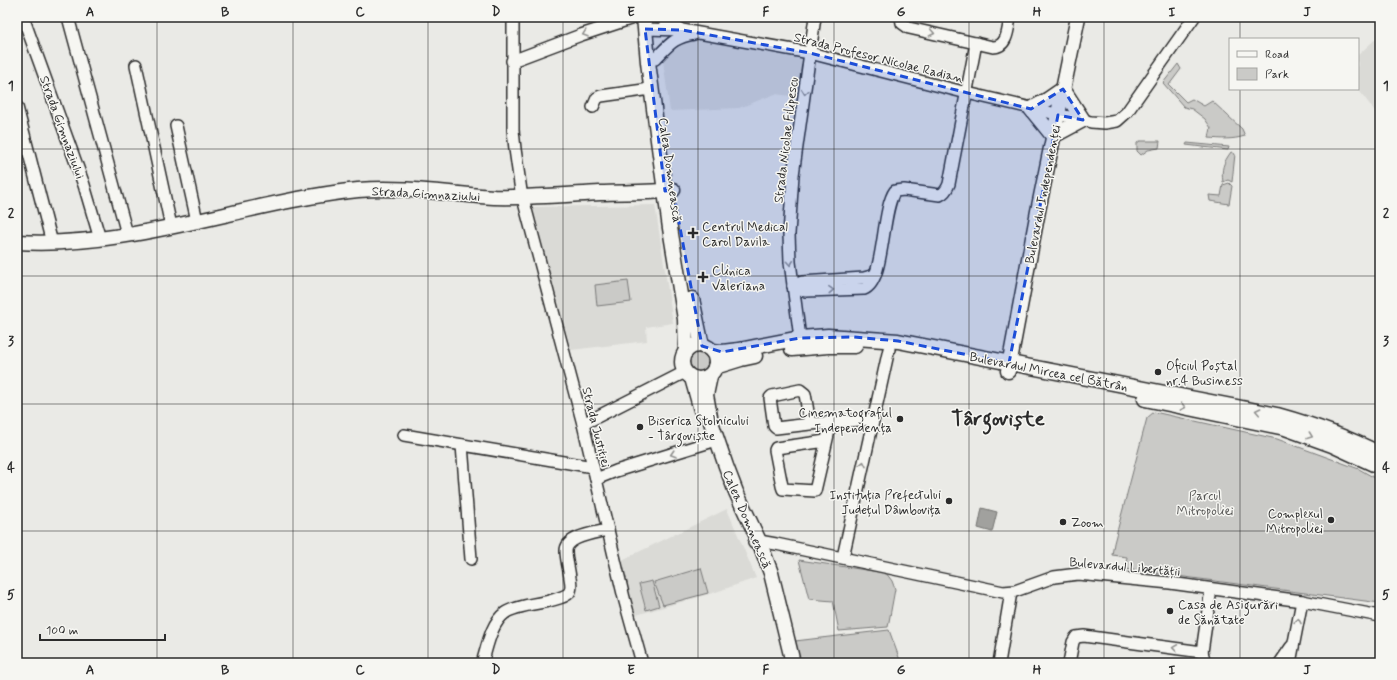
<svg xmlns="http://www.w3.org/2000/svg" width="1397" height="680" font-family="Mynerve,sans-serif">
  <style>
    .built { fill: #dadad6 }
    .green { fill: #cacac7; stroke: #7a7a79 }
    .water { fill: #a1a19e; stroke: #727270 }
    .lines { fill: none; stroke-linecap: round; stroke-linejoin: round }
    .minor-casing { stroke: #2b2b2b; stroke-width: 14 }
    .major-casing { stroke: #2b2b2b; stroke-width: 17 }
    .minor { stroke: #f6f6f2; stroke-width: 11 }
    .major { stroke: #f6f6f2; stroke-width: 14 }
    .oneway { stroke: #90908e }
    .marked { fill: #1d4ed8; fill-opacity: 0.2; stroke: #1d4ed8; stroke-width: 3; stroke-dasharray: 8 5; stroke-linejoin: round }
    .grid { fill: none; stroke: #2b2b2b; stroke-width: 1; stroke-opacity: 0.55 }
    .poi-dot { fill: #2b2b2b; stroke: #f6f6f2; stroke-width: 1.5 }
    .labels { text-anchor: middle; stroke-width: 3; stroke-linejoin: round; paint-order: stroke }
    .street-label { font-size: 13px; fill: #2b2b2b; stroke: #f6f6f2 }
    .poi-label { font-size: 13px; fill: #2b2b2b; stroke: #f6f6f2; text-anchor: start }
    .park-label { font-size: 13px; fill: #535352; stroke: #f6f6f2 }
    .town-label { font-size: 21px; font-weight: bold; fill: #2b2b2b; stroke: #f6f6f2 }
    .neatline { fill: none; stroke: #2b2b2b; stroke-width: 1.5 }
    .grid-label { font-size: 13px; text-anchor: middle; font-weight: bold; fill: #2b2b2b }
  </style>
  <rect width="100%" height="100%" fill="#eaeae6"/>
  <filter id="ink" filterUnits="userSpaceOnUse"><feTurbulence type="fractalNoise" baseFrequency=".025" numOctaves="2"/><feDisplacementMap in="SourceGraphic" scale="8" xChannelSelector="R" yChannelSelector="G"/><feConvolveMatrix kernelMatrix="1 2 1 2 8 2 1 2 1" color-interpolation-filters="sRGB"/></filter>
  <g filter="url(#ink)">
    <g class="built">
      <path d="M1380,35V118L1358,89V55Z"/>
      <path d="M695,39L718,40L805,55L799,97L775,94L739,108L670,111L663,61L667,52L674,44Z"/>
      <path d="M655,205L673,323L646,327L647,341L571,350L532,207Z"/>
      <path d="M727,509L756,578L716,592L636,615L620,561Z"/>
    </g>
    <g class="green">
      <path d="M1178,64L1181,69L1169,85L1186,102L1192,99L1204,106L1212,101L1242,129L1245,136C1232,140 1221,139 1209,138L1211,128L1205,119L1192,109L1184,107L1163,83Z"/>
      <path d="M1140,141H1160L1159,148L1148,150L1141,155L1137,151V143Z"/>
      <path d="M1187,143L1229,147L1228,150L1186,145Z"/>
      <path d="M1231,152L1235,154L1232,182L1228,180L1223,182C1221,169 1223,163 1231,152Z"/>
      <path d="M1229,183L1232,186L1229,204L1210,201L1209,195L1221,196L1223,185Z"/>
      <path d="M628,281L631,302L597,306L595,285Z"/>
      <circle cx="699" cy="362" r="9"/>
      <path d="M1154,412L1277,439L1359,469L1380,481V603L1125,569L1127,557L1112,555L1114,543L1147,418Z"/>
      <path d="M799,560L886,573L892,581L895,589L888,627L839,631L833,601L809,599Z"/>
      <path d="M701,568L708,593L663,605L654,582Z"/>
      <path d="M652,581L659,606L646,610L639,584Z"/>
      <path d="M889,630L901,663H799L795,641Z"/>
    </g>
    <path class="water" d="M982,508L997,512L992,532L978,528Z"/>
    <g class="lines">
      <g class="minor-casing">
        <g id="minor">
          <path d="M23,17L84,185L100,239"/>
          <path d="M68,17L127,234"/>
          <path d="M513,17V130L515,149L521,191L583,424L624,598L642,663"/>
          <path d="M660,17L680,29"/>
          <path d="M901,17L902,23L909,28L993,47C1008,47 1008,28 1010,17"/>
          <path d="M645,29L682,30L810,53L967,93L1091,122L1105,123L1117,121L1127,112L1194,17"/>
          <path d="M655,59C669,45 674,37 694,34"/>
          <path d="M512,61L581,35L636,17"/>
          <path d="M136,65L171,226"/>
          <path d="M17,107L52,243"/>
          <path d="M593,107L597,98L601,96L651,89"/>
          <path d="M176,126L197,221"/>
          <path d="M793,286L799,290L806,291L864,289C885,282 881,210 895,191L904,190L940,195C945,193 947,189 949,184L976,43"/>
          <path d="M793,286L802,282L864,278L875,275"/>
          <path d="M800,338L790,262L789,234L793,175L815,17"/>
          <path d="M583,424L685,372"/>
          <path d="M810,424L805,394L800,390L772,396L770,398L774,426L776,428L810,424L873,419"/>
          <path d="M404,435L593,467"/>
          <path d="M826,441L776,448L775,450L782,486L783,489L815,491L831,422"/>
          <path d="M462,445L471,559"/>
          <path d="M596,479L616,471L710,442"/>
          <path d="M754,543L759,541L776,544L1003,592L1015,591L1054,577L1078,574L1170,583L1302,601L1380,616"/>
          <path d="M843,557L889,349"/>
          <path d="M1202,652L1211,589"/>
          <path d="M482,663C487,648 491,623 505,613C515,606 537,604 549,601C555,599 564,598 569,593C572,589 571,583 570,578C569,569 566,559 566,551C566,536 596,533 607,530"/>
          <path d="M999,663L1011,592"/>
          <path d="M1069,663L1073,642L1076,637L1084,636L1202,652L1205,663"/>
          <path d="M1280,663L1291,647"/>
          <path d="M1290,663L1302,601"/>
        </g>
      </g>
      <g class="major-casing">
        <g id="major">
          <path d="M644,17L648,62L658,140L670,228L685,319L686,351"/>
          <path d="M1053,136L1031,109L1047,100L1063,89"/>
          <path d="M1053,136L1083,120L1063,89"/>
          <path d="M17,242C133,249 244,202 358,190C403,186 449,194 494,197C529,198 564,195 600,193C624,192 649,193 673,190"/>
          <path d="M692,299L702,346"/>
          <circle cx="699" cy="362" r="17"/>
          <path d="M792,349L828,346H855"/>
          <path d="M712,351L722,352L739,350L800,338L828,336L898,341L1277,415C1313,425 1347,437 1380,454"/>
          <path d="M715,367L741,359L755,356"/>
          <path d="M1008,371L1038,211L1078,17"/>
          <path d="M710,376L706,395L711,422L726,466L736,492L759,541L771,573L793,663"/>
          <path d="M692,378L701,410"/>
          <path d="M1145,399L1285,428L1332,445L1380,467"/>
        </g>
      </g>
      <use href="#minor" class="minor"/>
      <use href="#major" class="major"/>
    </g>
    <defs><path id="oneway-chevron" d="M-2-3.5L2.5 0L-2 3.5" fill="none" stroke-width="1.6" stroke-linecap="round" stroke-linejoin="round"/></defs>
    <g class="oneway">
      <use href="#oneway-chevron" transform="translate(932 33) rotate(12)"/>
      <use href="#oneway-chevron" transform="translate(585 34) rotate(161)"/>
      <use href="#oneway-chevron" transform="translate(805 92) rotate(98)"/>
      <use href="#oneway-chevron" transform="translate(790 263) rotate(85)"/>
      <use href="#oneway-chevron" transform="translate(831 290) rotate(-3)"/>
      <use href="#oneway-chevron" transform="translate(1183 407) rotate(11)"/>
      <use href="#oneway-chevron" transform="translate(1258 411) rotate(-168)"/>
      <use href="#oneway-chevron" transform="translate(1310 436) rotate(20)"/>
      <use href="#oneway-chevron" transform="translate(673 454) rotate(163)"/>
      <use href="#oneway-chevron" transform="translate(863 464) rotate(-78)"/>
      <use href="#oneway-chevron" transform="translate(1298 621) rotate(-80)"/>
      <use href="#oneway-chevron" transform="translate(1175 648) rotate(-172)"/>
    </g>
  </g>
  <path class="marked" d="M645,29L682,30L810,53L1031,109L1063,89L1083,120L1058,115L1009,363L898,341L854,337L800,338L722,352L702,346L673,190L665,191Z"/>
  <path class="grid" d="M157,17V663M293,17V663M428,17V663M563,17V663M698,17V663M834,17V663M969,17V663M1104,17V663M1240,17V39M1240,89V663M17,149H1380M17,276H1380M17,404H1380M17,531H1380"/>
  <g class="poi-dot">
    <path d="M691 227h4v4h4v4h-4v4h-4v-4h-4v-4h4z"/>
    <path d="M701 271h4v4h4v4h-4v4h-4v-4h-4v-4h4z"/>
    <circle cx="1158" cy="372" r="4"/>
    <circle cx="900" cy="419" r="4"/>
    <circle cx="640" cy="427" r="4"/>
    <circle cx="949" cy="501" r="4"/>
    <circle cx="1331" cy="520" r="4"/>
    <circle cx="1063" cy="522" r="4"/>
    <circle cx="1170" cy="611" r="4"/>
  </g>
  <g class="labels">
    <g class="street-label">
      <text transform="translate(879 57) rotate(14)" y="5">Strada Profesor Nicolae Radian</text>
      <text transform="translate(63 127) rotate(70)" y="5">Strada Gimnaziului</text>
      <text transform="translate(785 140) rotate(-83)" y="5">Strada Nicolae Filipescu</text>
      <text transform="translate(671 170) rotate(82)" y="5">Calea Domnească</text>
      <text transform="translate(426 193) rotate(3)" y="5">Strada Gimnaziului</text>
      <text transform="translate(1042 194) rotate(-79)" y="5">Bulevardul Independenței</text>
      <text transform="translate(1049 371) rotate(11)" y="5">Bulevardul Mircea cel Bătrân</text>
      <text transform="translate(597 427) rotate(76)" y="5">Strada Justiției</text>
      <text transform="translate(748 519) rotate(67)" y="5">Calea Domnească</text>
      <text transform="translate(1125 566) rotate(5)" y="5">Bulevardul Libertății</text>
    </g>
    <g class="poi-label">
      <text x="702" y="231">Centrul Medical<tspan x="702" dy="15">Carol Davila</tspan></text>
      <text x="712" y="275">Clinica<tspan x="712" dy="15">Valeriana</tspan></text>
      <text x="1166" y="370">Oficiul Poștal<tspan x="1166" dy="15">nr.4 Business</tspan></text>
      <text x="892" y="417" text-anchor="end">Cinematograful<tspan x="892" dy="15">Independența</tspan></text>
      <text x="648" y="425">Biserica Stolnicului<tspan x="648" dy="15">- Târgoviște</tspan></text>
      <text x="941" y="499" text-anchor="end">Instituția Prefectului<tspan x="941" dy="15">Județul Dâmbovița</tspan></text>
      <text x="1323" y="518" text-anchor="end">Complexul<tspan x="1323" dy="15">Mitropoliei</tspan></text>
      <text x="1071" y="527">Zoom</text>
      <text x="1178" y="609">Casa de Asigurări<tspan x="1178" dy="15">de Sănătate</tspan></text>
    </g>
    <g class="park-label">
      <text x="1205" y="500">Parcul<tspan x="1205" dy="15">Mitropoliei</tspan></text>
    </g>
    <g class="town-label">
      <text x="998" y="425">Târgoviște</text>
    </g>
  </g>
  <rect width="1397" height="680" fill="none" stroke="#f6f6f2" stroke-width="44"/>
  <rect x="1229" y="38" width="130" height="52" fill="#f6f6f2" stroke="#a5a5a2"/>
  <rect x="1237" y="51" width="20" height="6" fill="#f6f6f2" stroke="#a5a5a2"/>
  <text x="1265" y="58" font-size="12" fill="#2b2b2b">Road</text>
  <rect x="1237" y="68" width="20" height="12" fill="#cacac7" stroke="#a5a5a2"/>
  <text x="1265" y="78" font-size="12" fill="#2b2b2b">Park</text>
  <path d="M40 634v6h125v-6" fill="none" stroke="#2b2b2b" stroke-width="2"/>
  <text x="46" y="634" font-size="12" fill="#2b2b2b" stroke="#f6f6f2" stroke-width="3" paint-order="stroke">100 m</text>
  <rect x="22" y="22" width="1353" height="636" class="neatline"/>
  <g class="grid-label">
    <text x="90" y="16">A</text>
    <text x="225" y="16">B</text>
    <text x="360" y="16">C</text>
    <text x="496" y="16">D</text>
    <text x="631" y="16">E</text>
    <text x="766" y="16">F</text>
    <text x="901" y="16">G</text>
    <text x="1037" y="16">H</text>
    <text x="1172" y="16">I</text>
    <text x="1307" y="16">J</text>
    <text x="11" y="90">1</text>
    <text x="1386" y="90">1</text>
    <text x="11" y="217">2</text>
    <text x="1386" y="217">2</text>
    <text x="11" y="345">3</text>
    <text x="1386" y="345">3</text>
    <text x="11" y="472">4</text>
    <text x="1386" y="472">4</text>
    <text x="11" y="599">5</text>
    <text x="1386" y="599">5</text>
    <text x="90" y="674">A</text>
    <text x="225" y="674">B</text>
    <text x="360" y="674">C</text>
    <text x="496" y="674">D</text>
    <text x="631" y="674">E</text>
    <text x="766" y="674">F</text>
    <text x="901" y="674">G</text>
    <text x="1037" y="674">H</text>
    <text x="1172" y="674">I</text>
    <text x="1307" y="674">J</text>
  </g>
</svg>
